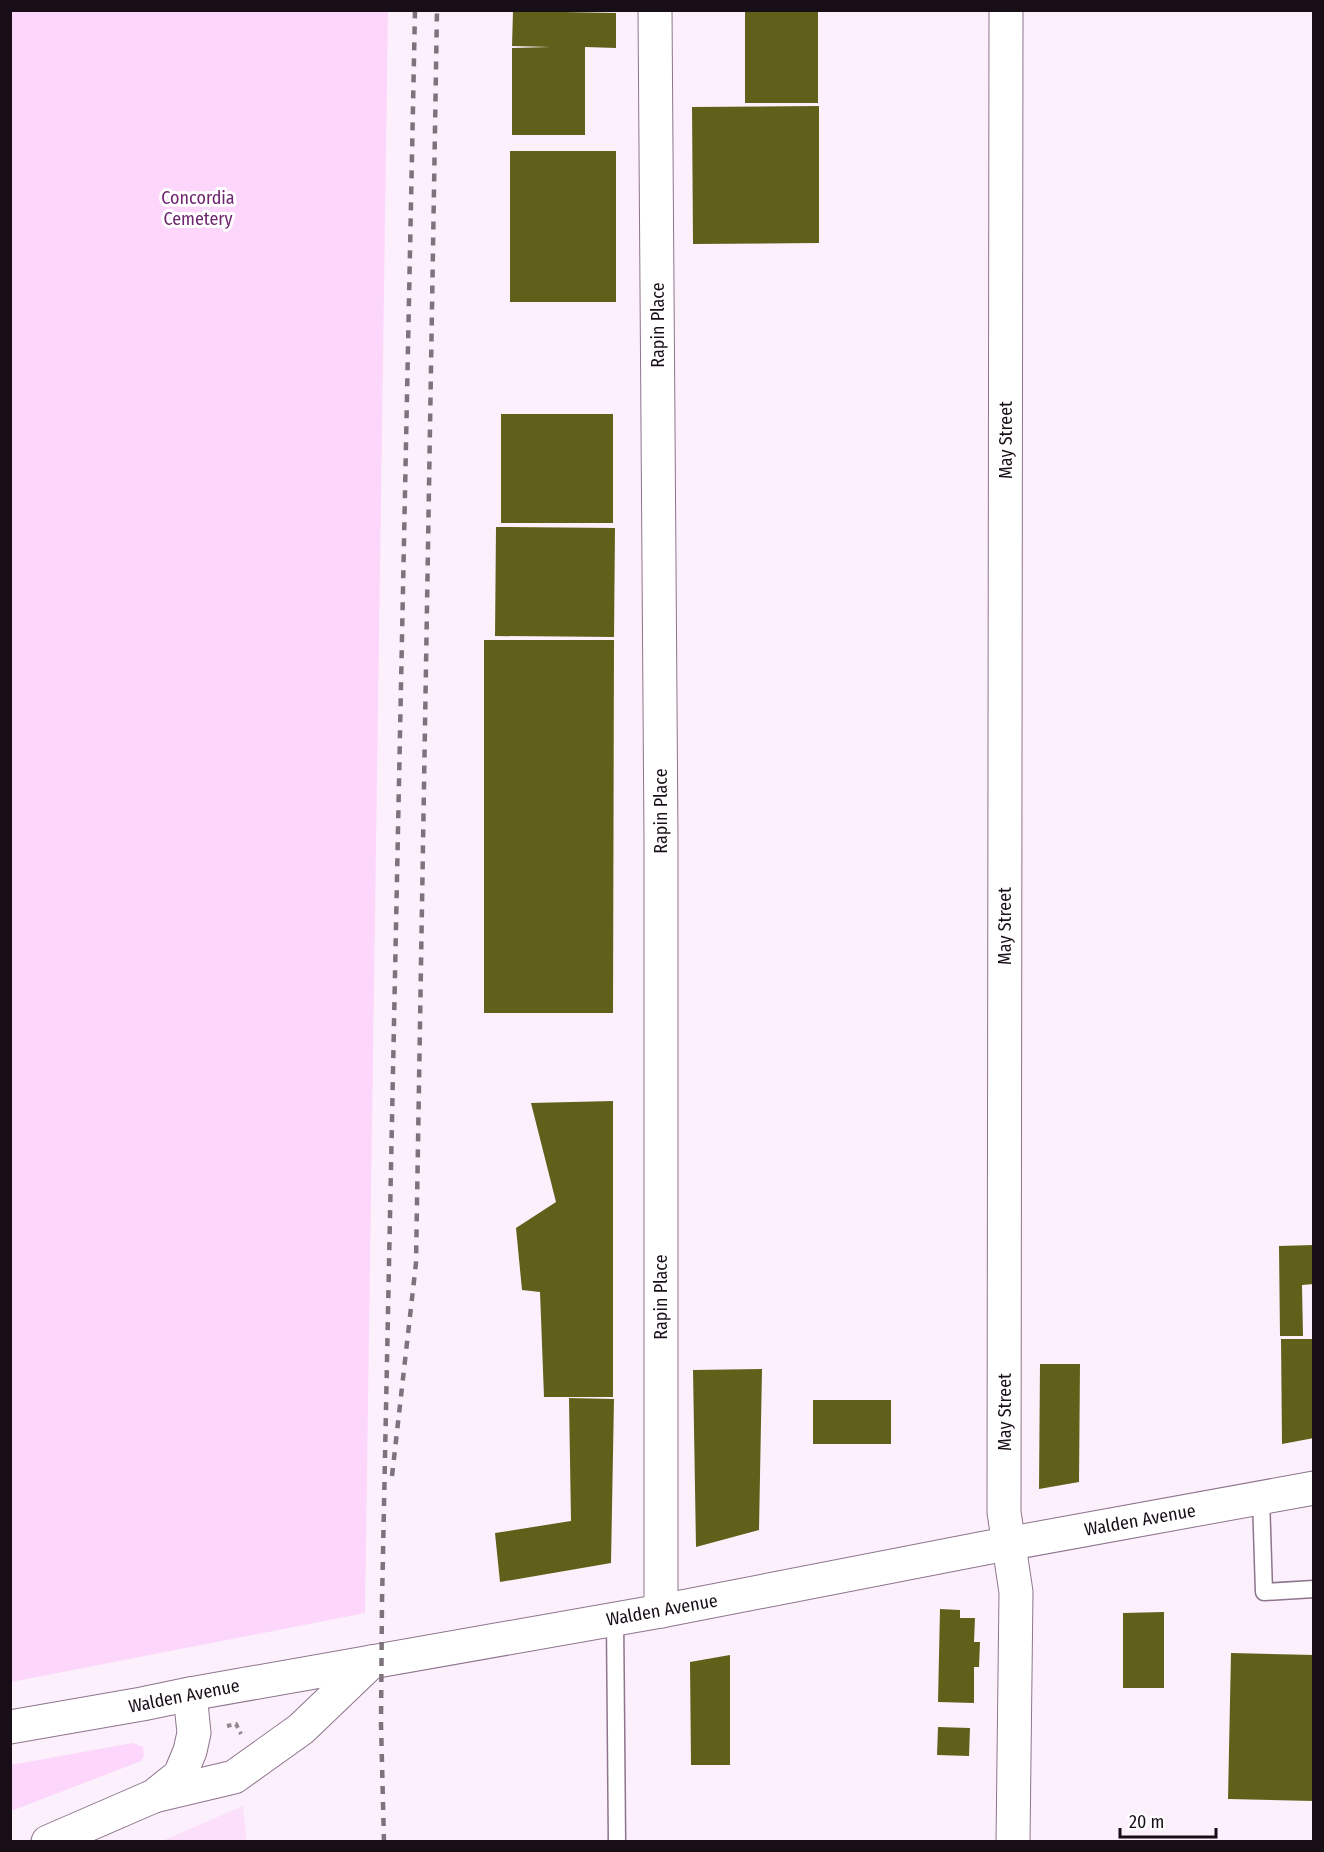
<svg xmlns="http://www.w3.org/2000/svg" width="1324" height="1852" font-family="'Fira Sans Condensed',sans-serif">
  <style>
    .built { fill: #fce0fb }
    .green { fill: #fcd6fb }
    .building { fill: #60601a }
    .lines { fill: none; stroke-linecap: round; stroke-linejoin: round }
    .lane-casing { stroke: #8e748d; stroke-width: 19 }
    .street-casing { stroke: #8e748d; stroke-width: 35 }
    .secondary-casing { stroke: #8e748d; stroke-width: 35 }
    .path { stroke: #938792; stroke-width: 4; stroke-dasharray: 4.5 4.5; stroke-linecap: butt }
    .lane { stroke: #fff; stroke-width: 16 }
    .street { stroke: #fff; stroke-width: 33 }
    .secondary { stroke: #fff; stroke-width: 33 }
    .rail { stroke: #7e737d; stroke-width: 4.5; stroke-dasharray: 8 8; stroke-linecap: butt }
    .labels { text-anchor: middle; stroke-width: 6; stroke-linejoin: round; paint-order: stroke }
    .park-label { font-size: 18px; fill: #6e246f; stroke: #fff }
    .street-label { font-size: 18px; fill: #180e17; stroke: #fff }
  </style>
  <rect width="100%" height="100%" fill="#fcf0fc"/>
  <path class="built" d="M243,1806L247,1841H162Z"/>
  <g class="green">
    <path d="M11,10L388,11L365,1613L11,1682Z"/>
    <path d="M133,1743L143,1747L144,1756L141,1761L11,1811V1765Z"/>
  </g>
  <g class="building">
    <rect x="745" y="10" width="73" height="93"/>
    <path d="M513,11L616,13V48L585,47V135H512V48L551,47L512,46Z"/>
    <path d="M819,106V243L693,244L692,107Z"/>
    <rect x="510" y="151" width="106" height="151"/>
    <rect x="501" y="414" width="112" height="109"/>
    <path d="M496,527L615,528L614,637L495,636Z"/>
    <path d="M484,640H614L613,1013H484Z"/>
    <path d="M613,1101V1397H544L540,1292L522,1290L516,1228L556,1202L531,1103Z"/>
    <path d="M1313,1245L1314,1284L1302,1285L1303,1336H1280L1279,1246Z"/>
    <path d="M1281,1339H1314V1438L1282,1444Z"/>
    <path d="M1040,1364H1080L1079,1482L1039,1489Z"/>
    <path d="M762,1369L759,1530L696,1547L693,1370Z"/>
    <path d="M569,1398L614,1399L611,1563L500,1582L495,1533L571,1521Z"/>
    <rect x="813" y="1400" width="78" height="44"/>
    <path d="M940,1609L960,1610V1618H975L974,1642H980L979,1667H974V1703L938,1702Z"/>
    <path d="M1164,1612V1688H1123V1613Z"/>
    <path d="M1231,1653L1314,1655V1801L1228,1799Z"/>
    <path d="M730,1655V1765H691L690,1662Z"/>
    <path d="M938,1727L970,1728L969,1756L937,1755Z"/>
  </g>
  <g class="lines">
    <g class="lane-casing">
      <g id="lane">
        <path d="M1261,1498L1264,1592L1314,1589"/>
        <path d="M615,1618L617,1842"/>
      </g>
    </g>
    <g class="street-casing">
      <g id="street">
        <path d="M655,10L661,842V1611"/>
        <path d="M1006,10L1004,1512L1016,1592L1013,1842"/>
      </g>
    </g>
    <g class="secondary-casing">
      <g id="secondary">
        <path d="M10,1727L142,1704L190,1694L661,1611L985,1548L1314,1488"/>
        <path d="M154,1796L234,1777L301,1729L371,1662"/>
        <path d="M48,1842L154,1796L180,1775L190,1751L194,1733L190,1694"/>
      </g>
    </g>
    <path class="path" d="M227,1726L236,1724L241,1734"/>
    <use href="#lane" class="lane"/>
    <use href="#street" class="street"/>
    <use href="#secondary" class="secondary"/>
    <g class="rail">
      <path d="M392,1476L416,1263L437,10"/>
      <path d="M384,1842L381,1724L382,1602L415,10"/>
    </g>
  </g>
  <g class="labels">
    <g class="park-label">
      <text x="198" y="204">Concordia<tspan x="198" dy="21">Cemetery</tspan></text>
    </g>
    <g class="street-label">
      <text transform="translate(658 325) rotate(-90)" y="6">Rapin Place</text>
      <text transform="translate(1006 440) rotate(-90)" y="6">May Street</text>
      <text transform="translate(661 811) rotate(-90)" y="6">Rapin Place</text>
      <text transform="translate(1005 926) rotate(-90)" y="6">May Street</text>
      <text transform="translate(661 1297) rotate(-90)" y="6">Rapin Place</text>
      <text transform="translate(1005 1412) rotate(-90)" y="6">May Street</text>
      <text transform="translate(1140 1520) rotate(-10)" y="6">Walden Avenue</text>
      <text transform="translate(662 1610) rotate(-10)" y="6">Walden Avenue</text>
      <text transform="translate(184 1696) rotate(-11)" y="6">Walden Avenue</text>
    </g>
  </g>
  <rect width="1324" height="1852" fill="none" stroke="#180e17" stroke-width="24"/>
  <path d="M1120 1828v9h96v-9" fill="none" stroke="#180e17" stroke-width="3"/>
  <text x="1129" y="1828" font-size="18" fill="#180e17" stroke="#ffffff" stroke-width="4.5" paint-order="stroke">20 m</text>
</svg>
